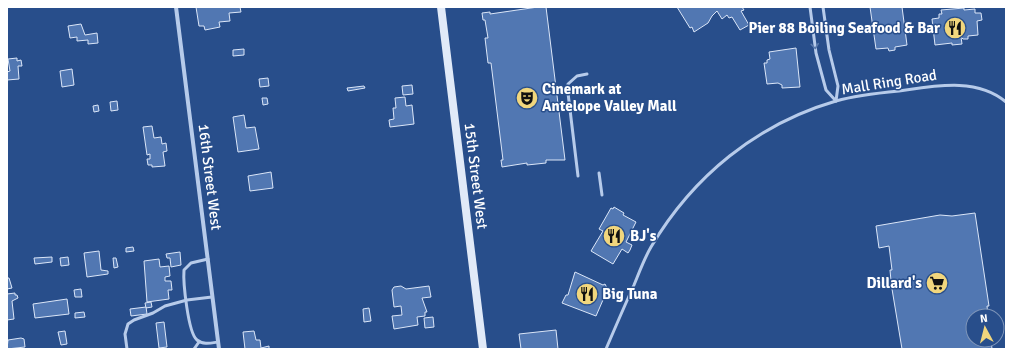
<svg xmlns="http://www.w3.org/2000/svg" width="1013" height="356" font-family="Signika,sans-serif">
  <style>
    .building { fill: #5177b2; stroke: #dbe6f8 }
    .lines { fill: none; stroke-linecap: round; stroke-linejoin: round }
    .lane { stroke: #b7cbea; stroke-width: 3 }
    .street { stroke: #b7cbea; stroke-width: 4 }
    .secondary { stroke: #e1eaf8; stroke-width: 8 }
    .oneway { stroke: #5a7aac }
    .labels { text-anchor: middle; stroke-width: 3; stroke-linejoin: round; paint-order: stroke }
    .poi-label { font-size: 15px; font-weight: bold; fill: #fff; stroke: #284e8b; text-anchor: start }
    .street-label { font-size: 15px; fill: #fff; stroke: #284e8b }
  </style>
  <rect width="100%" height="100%" fill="#284e8b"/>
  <g class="building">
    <path d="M196,7H240L241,12L229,13L230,21L219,22L220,27L205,30L204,26H199Z"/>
    <path d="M538,7H546L565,160H546V163L527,165V163L502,167L501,160H503L491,63H488L485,38H488L485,20H483L482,13L490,12V14Z"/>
    <path d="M677,7H742L744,10L741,11L749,25L740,30L732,17L729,18L727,15L722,19L717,11L712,16L708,23L694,32L692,27L690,28Z"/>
    <path d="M870,7H902L907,45L895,47V50L889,51L888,48L876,49Z"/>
    <path d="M964,8V10L975,9V13H981L982,20L977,21L978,35L968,36V39H963L961,37L962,44L952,45V43L935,45L932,19L939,18V14H942L941,10Z"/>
    <path d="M81,24L85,35L97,33L98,43L88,44V40L77,41V37L70,38L68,26Z"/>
    <path d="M796,48L800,87L782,88V85L778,83L767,84L764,63H767V60L770,59L769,52Z"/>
    <path d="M244,49V55L233,56V50Z"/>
    <path d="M17,58V61L21,60L22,66H18L19,79L7,80V72L10,71L8,59Z"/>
    <path d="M72,69L74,85L62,87L60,71Z"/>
    <path d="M268,78L269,86L260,87L259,79Z"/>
    <path d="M412,85L413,94L403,95L402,86Z"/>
    <path d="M364,86L365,88L348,91L347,88Z"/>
    <path d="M405,97L406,106L412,105L414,124L390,127L389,120L394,119L393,108H396L395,98Z"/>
    <path d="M262,98H267L268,104L263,105Z"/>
    <path d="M117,101L118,110L111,111L110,102Z"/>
    <path d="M98,105L99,111L94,112L93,106Z"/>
    <path d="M244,115L246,128L255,127L259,149L238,152L233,117Z"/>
    <path d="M152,126L154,138L161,137L162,144L166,143L167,151L163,152L165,166L152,167V165H148L147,159H150V154L147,155L143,127Z"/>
    <path d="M271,172L273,188L250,191L248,176Z"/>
    <path d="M614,207L624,213L623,215L636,222L626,242L632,245L630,250L628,253L622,249L613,264L591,251L603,231L599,229L611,208L613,209Z"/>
    <path d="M975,213L989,306H987L988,316H973V340H991L992,349H902L891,283H894L893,281H891L890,270H892L889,246L879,248L876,226L940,215L952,216Z"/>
    <path d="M133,247L134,251L126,252V248Z"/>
    <path d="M99,251L101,270L108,271V274L87,277L84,253Z"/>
    <path d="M180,252L181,265L171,267L170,258H167L166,254Z"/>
    <path d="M52,257V262L35,264L34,258Z"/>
    <path d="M68,257L69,265L61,266L60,258Z"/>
    <path d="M113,258H116L118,267L114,268Z"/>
    <path d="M159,259L160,267L169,266L170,276L165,277V281H171L172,290H168L169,299L147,302L144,261Z"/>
    <path d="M575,272L603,285L605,284L609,292L606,293L596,316L562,303L566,295H568Z"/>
    <path d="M7,278H9L12,288L7,289Z"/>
    <path d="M401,286L406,289L429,286L431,297L422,298L427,312H425V316L417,317L418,325L394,329L392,316L402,315L401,306L394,307L392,290L394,287Z"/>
    <path d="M81,289L82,297H75L74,290Z"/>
    <path d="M15,293V295H17L18,298L12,301L14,319L7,320V294Z"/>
    <path d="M67,299L69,314L35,318L33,304Z"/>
    <path d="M151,302L152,307L146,308L145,303Z"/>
    <path d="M146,307L147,314L131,316L130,309Z"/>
    <path d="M369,308L371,321L364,322L363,309Z"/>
    <path d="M84,312L85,317L75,318V313Z"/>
    <path d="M433,317L434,327L425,328L424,318Z"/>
    <path d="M164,322L167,347L159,348L156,323Z"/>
    <path d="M556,330L558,349H521L519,334Z"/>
    <path d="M65,331L67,344L61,345L58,332Z"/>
    <path d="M254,331L256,340H260L261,348L269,346V349H245L243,332Z"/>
    <path d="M21,338L24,339L25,347L7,349L8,340Z"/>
  </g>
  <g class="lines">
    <g class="lane">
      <path d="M810,7L816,53L826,90L836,101"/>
      <path d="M823,7L829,50L838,86L836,101"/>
      <path d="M599,173L602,195"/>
      <path d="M578,176L568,93V84L577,76L587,74"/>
      <path d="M208,259L191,263L184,270C183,282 188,333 197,340C203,345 211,343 218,342"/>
      <path d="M127,349L125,334L128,324L134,320L153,313L165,306L187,300L212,297"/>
      <path d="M194,349L199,342"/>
      <path d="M606,349C615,328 624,307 634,285C639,273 644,259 651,247C693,176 757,124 836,101C857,95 878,93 899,91C934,86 977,77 1006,102"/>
    </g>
    <path class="street" d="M176,7L219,349"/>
    <path class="secondary" d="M441,7L483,349"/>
  </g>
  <defs><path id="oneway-chevron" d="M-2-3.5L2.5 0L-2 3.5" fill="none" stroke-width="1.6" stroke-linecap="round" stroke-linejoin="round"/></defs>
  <use class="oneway" href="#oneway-chevron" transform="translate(815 46) rotate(83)"/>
  <defs>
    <g id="restaurant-disc" transform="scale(1.15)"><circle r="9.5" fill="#f1d67d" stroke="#284e8b"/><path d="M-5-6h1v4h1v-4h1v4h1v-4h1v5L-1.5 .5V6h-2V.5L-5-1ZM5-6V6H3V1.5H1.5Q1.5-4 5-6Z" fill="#111"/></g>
    <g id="theatre-disc" transform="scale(1.15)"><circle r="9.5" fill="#f1d67d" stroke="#284e8b"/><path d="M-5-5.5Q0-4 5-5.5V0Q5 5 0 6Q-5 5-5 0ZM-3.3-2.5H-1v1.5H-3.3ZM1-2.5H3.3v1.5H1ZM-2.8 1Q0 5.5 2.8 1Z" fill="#111"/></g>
    <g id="supermarket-disc" transform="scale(1.15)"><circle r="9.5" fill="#f1d67d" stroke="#284e8b"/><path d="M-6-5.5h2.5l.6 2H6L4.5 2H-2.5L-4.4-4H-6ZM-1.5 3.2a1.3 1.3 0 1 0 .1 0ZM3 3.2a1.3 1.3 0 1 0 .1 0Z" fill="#111"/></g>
  </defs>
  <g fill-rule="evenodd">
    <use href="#restaurant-disc" x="955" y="28"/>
    <use href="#theatre-disc" x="527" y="98"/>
    <use href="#restaurant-disc" x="614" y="236"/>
    <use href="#supermarket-disc" x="937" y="283"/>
    <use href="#restaurant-disc" x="587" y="294"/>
  </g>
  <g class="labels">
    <g class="poi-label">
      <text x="940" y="33" text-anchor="end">Pier 88 Boiling Seafood &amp; Bar</text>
      <text x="542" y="94">Cinemark at<tspan x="542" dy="17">Antelope Valley Mall</tspan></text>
      <text x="630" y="241">BJ's</text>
      <text x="922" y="288" text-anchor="end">Dillard's</text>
      <text x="602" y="299">Big Tuna</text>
    </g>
    <g class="street-label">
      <text transform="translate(889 82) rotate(-9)" y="5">Mall Ring Road</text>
      <text transform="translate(476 176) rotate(83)" y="5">15th Street West</text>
      <text transform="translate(210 177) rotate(83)" y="5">16th Street West</text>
    </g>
  </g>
  <rect width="1013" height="356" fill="none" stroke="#ffffff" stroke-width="16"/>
  <g transform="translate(985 328) rotate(353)"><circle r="19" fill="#284e8b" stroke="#7e95b9"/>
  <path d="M0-3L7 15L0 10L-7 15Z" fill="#f1d67d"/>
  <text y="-6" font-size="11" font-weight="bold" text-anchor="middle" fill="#ffffff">N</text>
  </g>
</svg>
